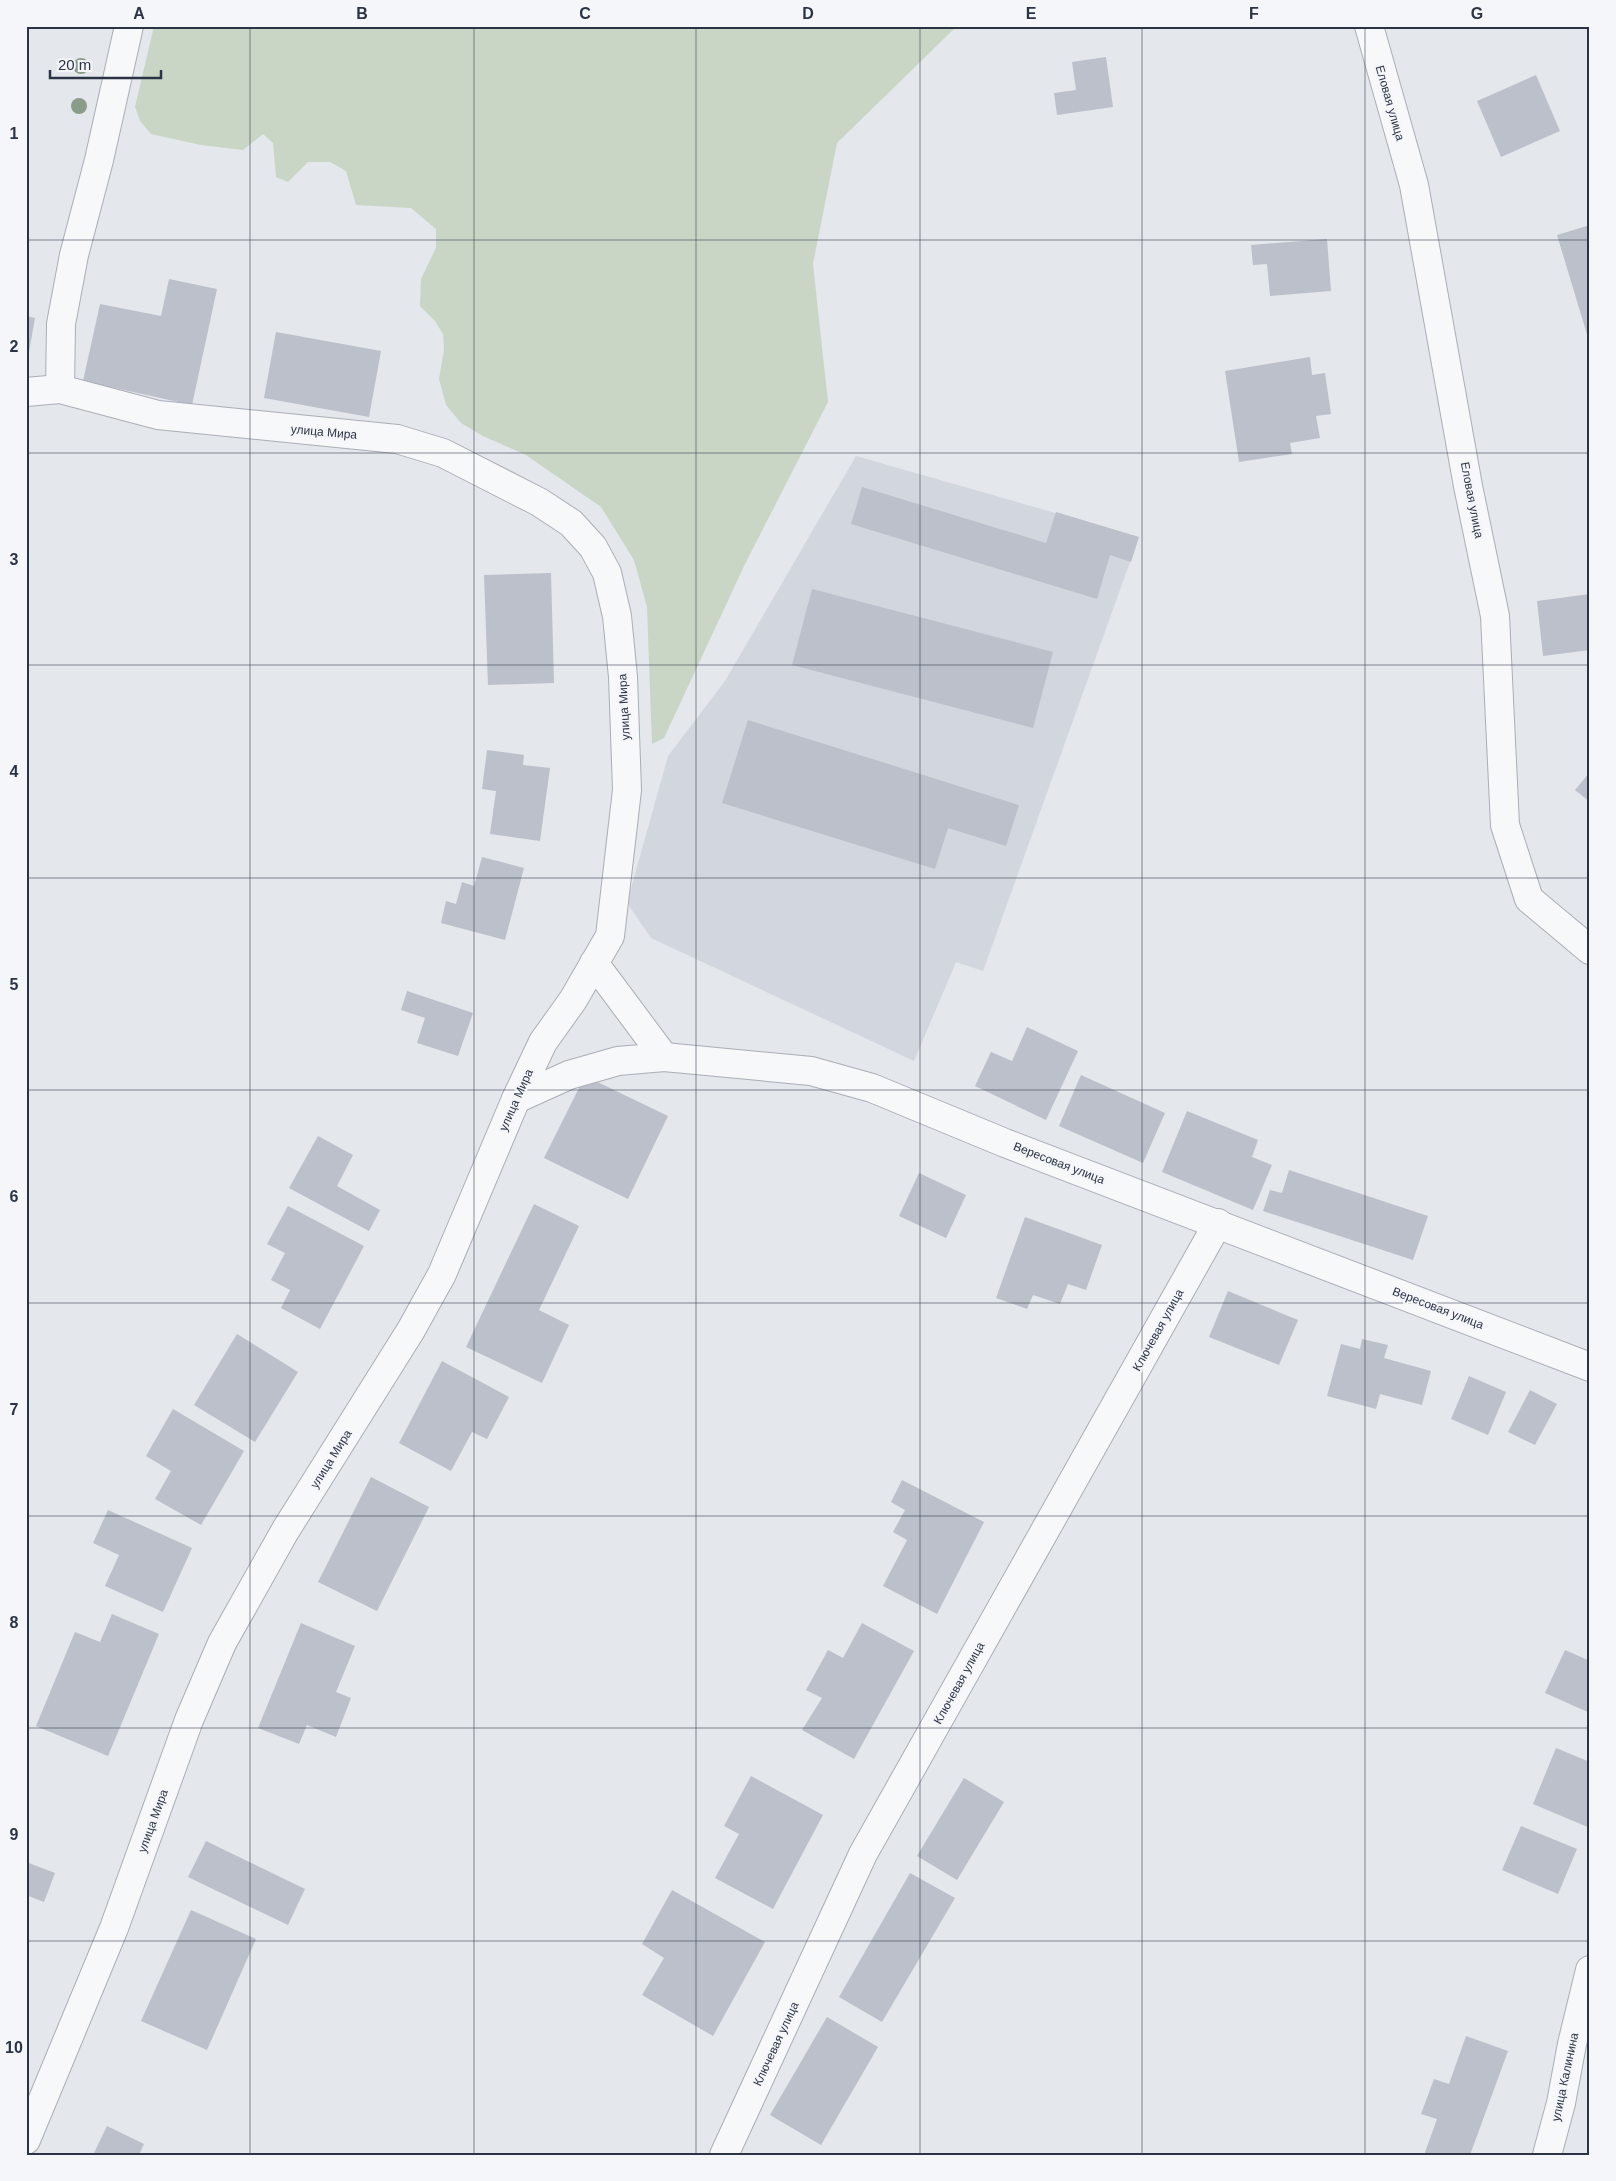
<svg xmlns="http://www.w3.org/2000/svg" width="1616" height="2181" font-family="Helvetica,sans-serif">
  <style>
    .built { fill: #d2d6de }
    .green { fill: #c9d6c5 }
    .building { fill: #bbc0ca }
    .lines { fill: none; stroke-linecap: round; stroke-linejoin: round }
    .street-casing { stroke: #a9aeb7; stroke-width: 30 }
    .street { stroke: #f7f8fa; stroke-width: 28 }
    .tree { fill: #899d89 }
    .grid { fill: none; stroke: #2b3445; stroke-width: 1; stroke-opacity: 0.55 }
    .labels { text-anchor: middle; stroke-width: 4.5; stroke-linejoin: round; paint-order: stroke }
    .street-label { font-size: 12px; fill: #2b3445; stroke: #f4f6f9 }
    .neatline { fill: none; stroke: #2b3445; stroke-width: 2 }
    .grid-label { font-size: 16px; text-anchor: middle; font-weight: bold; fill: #2b3445 }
  </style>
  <rect width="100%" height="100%" fill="#e4e7ec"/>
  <path class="built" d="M856,456L1139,537L983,971L956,962L914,1061L651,938L627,903L668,756L725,681Z"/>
  <path class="green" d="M154,26H957L837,143L813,264L828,402L745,564L664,738L652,744L647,607L634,560L601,507L526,455L483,436L461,423L446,405L439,379L444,350L443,334L435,321L420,306L421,279L436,248V229L411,208L356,205L346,171L330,162H308L288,182L276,177L273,143L263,134L243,150L201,145L151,134L140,121L135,107Z"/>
  <g class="building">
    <path d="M1106,57L1113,107L1057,115L1054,93L1076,90L1072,62Z"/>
    <path d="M1536,75L1560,131L1501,157L1477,101Z"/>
    <path d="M1590,225V341H1589L1557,235Z"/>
    <path d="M1327,239L1331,291L1270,296L1267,264L1253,265L1251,245Z"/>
    <path d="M169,279L217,289L192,405L83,381L100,304L161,316Z"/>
    <path d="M26,316L35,318L27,363H26Z"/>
    <path d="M276,332L381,351L369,417L264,398Z"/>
    <path d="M1310,357L1312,375L1325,373L1331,414L1316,416L1320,438L1290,443L1292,454L1239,462L1225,371Z"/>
    <path d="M862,487L1046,543L1056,512L1139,537L1131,562L1110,555L1097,599L851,524Z"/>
    <path d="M551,573L554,683L488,685L484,575Z"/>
    <path d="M812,589L1053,652L1033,728L792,665Z"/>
    <path d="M1590,594V650L1543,656L1537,601Z"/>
    <path d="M748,720L1019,805L1006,846L948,828L935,869L722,803Z"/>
    <path d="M487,750L524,755L523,765L550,768L540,841L490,834L496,791L482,789Z"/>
    <path d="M1590,772V802L1575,790Z"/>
    <path d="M482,857L524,868L505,940L441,923L446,901L456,904L462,882L474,886Z"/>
    <path d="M407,991L473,1013L458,1056L417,1043L425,1018L401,1010Z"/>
    <path d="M1027,1027L1078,1051L1046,1120L975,1086L991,1052L1012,1061Z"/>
    <path d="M1081,1075L1165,1113L1143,1163L1059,1126Z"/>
    <path d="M585,1076L668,1116L628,1199L544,1158Z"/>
    <path d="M1187,1111L1258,1140L1252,1157L1272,1165L1253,1210L1162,1172Z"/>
    <path d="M318,1136L353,1155L337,1186L380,1210L369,1231L289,1188Z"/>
    <path d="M1289,1170L1428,1216L1413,1260L1263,1211L1270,1190L1282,1193Z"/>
    <path d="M919,1173L966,1195L946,1238L899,1216Z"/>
    <path d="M534,1204L579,1226L539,1310L569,1325L542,1383L466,1347Z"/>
    <path d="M288,1206L364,1246L320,1329L281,1308L290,1290L271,1280L285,1253L267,1244Z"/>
    <path d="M1025,1217L1102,1245L1086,1290L1068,1284L1060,1304L1033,1295L1027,1309L996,1298Z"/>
    <path d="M1228,1291L1298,1320L1279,1365L1209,1337Z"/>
    <path d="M237,1334L298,1372L255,1442L194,1405Z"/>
    <path d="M1362,1339L1388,1345L1384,1358L1431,1371L1422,1405L1380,1394L1376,1409L1327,1396L1341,1344L1360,1349Z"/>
    <path d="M442,1361L509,1397L487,1439L472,1432L451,1471L399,1443Z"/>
    <path d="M1469,1376L1506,1392L1488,1435L1451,1419Z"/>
    <path d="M1530,1390L1557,1404L1535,1445L1508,1432Z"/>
    <path d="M173,1409L244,1451L201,1525L155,1499L171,1471L146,1456Z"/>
    <path d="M371,1477L429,1507L377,1611L318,1582Z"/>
    <path d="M902,1480L984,1522L937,1614L883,1586L907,1540L893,1532L905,1510L891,1502Z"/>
    <path d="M108,1510L192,1548L163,1612L105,1586L119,1555L93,1543Z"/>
    <path d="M112,1614L159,1634L108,1756L36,1726L75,1632L100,1642Z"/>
    <path d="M301,1623L355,1646L336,1692L351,1698L336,1737L307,1725L299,1744L258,1728Z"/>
    <path d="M862,1623L914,1651L854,1759L802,1730L822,1698L806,1690L828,1650L843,1658Z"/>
    <path d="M1565,1650L1590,1661V1713L1545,1693Z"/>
    <path d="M1556,1748L1590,1762V1828L1533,1804Z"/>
    <path d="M751,1776L823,1815L773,1909L715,1878L739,1834L724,1826Z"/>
    <path d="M964,1778L1004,1802L957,1880L917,1856Z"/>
    <path d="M1521,1826L1577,1849L1558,1894L1502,1870Z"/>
    <path d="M206,1841L305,1889L288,1925L188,1877Z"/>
    <path d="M26,1862L55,1873L44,1902L26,1895Z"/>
    <path d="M910,1873L955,1898L882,2022L839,1997Z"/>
    <path d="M672,1890L765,1942L713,2036L642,1995L664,1958L642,1944Z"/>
    <path d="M191,1910L256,1939L207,2050L141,2021Z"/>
    <path d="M827,2017L878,2047L821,2145L770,2115Z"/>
    <path d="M1466,2036L1508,2051L1470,2155H1424L1437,2119L1421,2114L1434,2079L1449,2084Z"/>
    <path d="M107,2126L144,2144L139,2155H93Z"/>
  </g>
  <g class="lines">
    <g class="street-casing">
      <g id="street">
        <path d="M1369,26L1414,185L1468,486L1495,616L1505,825L1529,899L1590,950"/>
        <path d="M60,389L61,324L74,255L99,160L129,26"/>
        <path d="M26,392L60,389L158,415L397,439L443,453L539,502L571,523L593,547L607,573L617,616L623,677L627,790L610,936L573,1000L543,1042L516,1099L442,1274L411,1330L285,1531L222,1643L189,1720L114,1928L26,2140"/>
        <path d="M594,963L664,1057"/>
        <path d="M516,1099L569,1075L618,1061L664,1057L811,1071L872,1088L1005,1143L1590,1367"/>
        <path d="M724,2155L863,1854L1218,1223"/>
        <path d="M1547,2155L1561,2103L1572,2044L1590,1970"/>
      </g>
    </g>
    <use href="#street" class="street"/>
  </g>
  <g class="tree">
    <circle cx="81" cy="66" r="8"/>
    <circle cx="79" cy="106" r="8"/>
  </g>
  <path class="grid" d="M250,26V2155M474,26V2155M696,26V2155M920,26V2155M1142,26V2155M1365,26V2155M26,240H1590M26,453H1590M26,665H1590M26,878H1590M26,1090H1590M26,1303H1590M26,1516H1590M26,1728H1590M26,1941H1590"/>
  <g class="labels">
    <g class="street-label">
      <text transform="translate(1390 103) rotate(74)" y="4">Еловая улица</text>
      <text transform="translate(324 432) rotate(5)" y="4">улица Мира</text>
      <text transform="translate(1472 500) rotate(79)" y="4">Еловая улица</text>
      <text transform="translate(624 707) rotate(-93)" y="4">улица Мира</text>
      <text transform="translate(516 1100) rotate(-66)" y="4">улица Мира</text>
      <text transform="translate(1059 1163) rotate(21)" y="4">Вересовая улица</text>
      <text transform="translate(1438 1308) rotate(21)" y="4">Вересовая улица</text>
      <text transform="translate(1158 1330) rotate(-61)" y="4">Ключевая улица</text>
      <text transform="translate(331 1459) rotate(-58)" y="4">улица Мира</text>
      <text transform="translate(959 1683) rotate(-61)" y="4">Ключевая улица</text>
      <text transform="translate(153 1821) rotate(-70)" y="4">улица Мира</text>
      <text transform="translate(776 2044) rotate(-65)" y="4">Ключевая улица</text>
      <text transform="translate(1565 2077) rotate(-78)" y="4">улица Калинина</text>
    </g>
  </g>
  <rect width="1616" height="2181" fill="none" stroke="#f4f6f9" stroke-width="55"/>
  <path d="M50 70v8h111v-8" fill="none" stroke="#2b3445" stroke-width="2.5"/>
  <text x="58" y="70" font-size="15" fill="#2b3445" stroke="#f4f6f9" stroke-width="4" paint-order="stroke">20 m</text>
  <rect x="28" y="28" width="1560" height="2126" class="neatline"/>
  <g class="grid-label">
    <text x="139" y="19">A</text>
    <text x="362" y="19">B</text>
    <text x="585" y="19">C</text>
    <text x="808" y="19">D</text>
    <text x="1031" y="19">E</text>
    <text x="1254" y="19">F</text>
    <text x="1477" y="19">G</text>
    <text x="14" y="139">1</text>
    <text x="14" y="352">2</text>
    <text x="14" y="565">3</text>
    <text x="14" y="777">4</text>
    <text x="14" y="990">5</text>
    <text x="14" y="1202">6</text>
    <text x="14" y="1415">7</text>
    <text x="14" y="1628">8</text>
    <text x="14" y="1840">9</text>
    <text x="14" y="2053">10</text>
  </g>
</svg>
